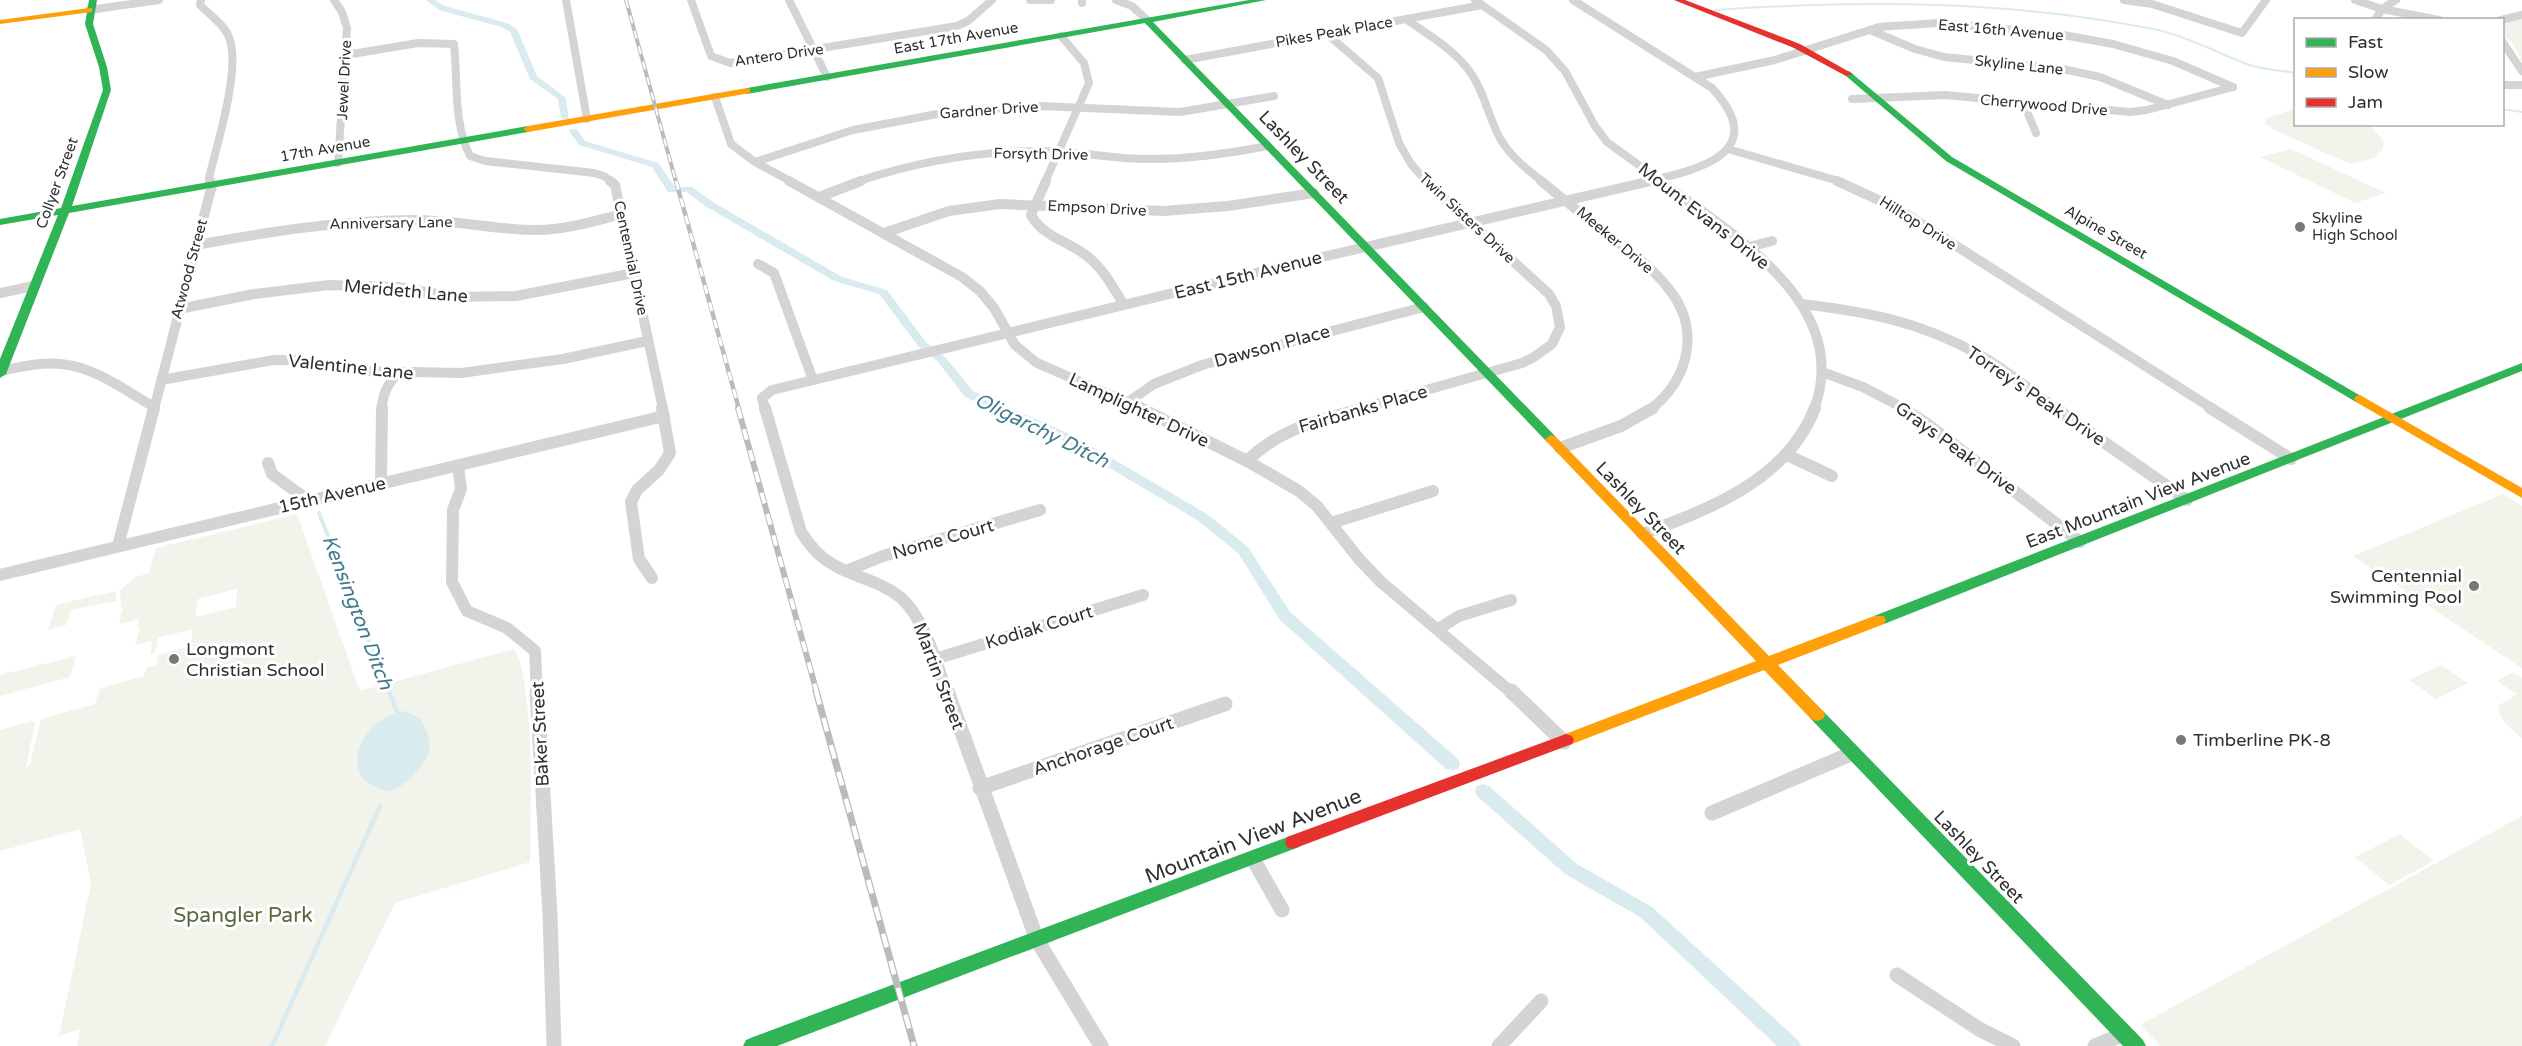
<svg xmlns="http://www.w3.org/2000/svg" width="2522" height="1046" font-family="'Varela Round',sans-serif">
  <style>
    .green { fill: #f2f4ec; fill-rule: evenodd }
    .water { fill: #daebf0 }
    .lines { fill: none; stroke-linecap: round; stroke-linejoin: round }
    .stream-far2 { stroke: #daebf0; stroke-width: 2 }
    .stream-far1 { stroke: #daebf0; stroke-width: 4 }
    .stream { stroke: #daebf0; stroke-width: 4.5 }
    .canal { fill: #daebf0; fill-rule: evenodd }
    .street-far3 { stroke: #d4d4d4; stroke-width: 8 }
    .street-far2 { stroke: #d4d4d4; stroke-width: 10 }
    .street-far1 { stroke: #d4d4d4; stroke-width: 12 }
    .street { stroke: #d4d4d4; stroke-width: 15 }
    .fast { fill: #30b455; fill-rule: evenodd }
    .slow { fill: #ff9f0a; fill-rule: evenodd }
    .jam { fill: #e5322d; fill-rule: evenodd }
    .rail-far3-casing { stroke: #bbb; stroke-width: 4 }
    .rail-far2-casing { stroke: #bbb; stroke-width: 4.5 }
    .rail-far1-casing { stroke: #bbb; stroke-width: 6 }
    .rail-casing { stroke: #bbb; stroke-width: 7 }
    .rail-far3 { stroke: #fff; stroke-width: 2; stroke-dasharray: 8; stroke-linecap: butt }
    .rail-far2 { stroke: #fff; stroke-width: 3; stroke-dasharray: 9; stroke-linecap: butt }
    .rail-far1 { stroke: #fff; stroke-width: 4; stroke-dasharray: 11; stroke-linecap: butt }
    .rail { stroke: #fff; stroke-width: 4.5; stroke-dasharray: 14; stroke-linecap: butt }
    .poi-dot { fill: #787878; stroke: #fff; stroke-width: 2 }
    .labels { text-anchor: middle; stroke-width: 6; stroke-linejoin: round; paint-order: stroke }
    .far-street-label { font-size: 15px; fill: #2f2f2f; stroke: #fff }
    .far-poi-label { font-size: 15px; fill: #2f2f2f; stroke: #fff; text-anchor: start }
    .street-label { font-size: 18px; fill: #2f2f2f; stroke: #fff }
    .poi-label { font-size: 18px; fill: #2f2f2f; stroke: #fff; text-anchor: start }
    .water-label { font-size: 20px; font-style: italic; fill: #407b8e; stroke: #fff }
    .near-street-label { font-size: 21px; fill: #2f2f2f; stroke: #fff }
    .near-park-label { font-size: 21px; fill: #58693e; stroke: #fff }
  </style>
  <rect width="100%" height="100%" fill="#fff"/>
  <g class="green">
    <path d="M2522,19V61L2512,43L2503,35L2502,23Z"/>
    <path d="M2295,109L2296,124L2369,125L2383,140V149L2374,158L2350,164L2274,130L2265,123L2266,118L2269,117Z"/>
    <path d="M2291,149L2386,193L2355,203L2260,157Z"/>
    <path d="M2503,494L2522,506V668L2353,556Z"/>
    <path d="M297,514L360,691L514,649C535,679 531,820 530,862L395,903L325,1046H77L80,1029L59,1036L91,884L80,829L0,851V730L32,721L35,723L26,768L30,765L40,722L44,718L95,704L100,688L144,676L146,668L156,665L158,655L190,646L193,629L158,638L155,653L150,654L152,641L135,645L140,627H137L139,619L119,624L123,608L121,607L120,590L136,577L149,573L156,548ZM237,589L236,607L195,617L198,599Z"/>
    <path d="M115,591L117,601L71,610L66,625L48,630L56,605Z"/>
    <path d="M76,656L70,677L0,696V675Z"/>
    <path d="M2441,665L2468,683L2436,699L2409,680Z"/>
    <path d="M2513,672L2522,678V738C2512,730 2499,720 2498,706L2517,694L2497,681Z"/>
    <path d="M2522,816V1046H2161L2140,1025Z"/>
    <path d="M2400,834L2434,861L2389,885L2355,857Z"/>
  </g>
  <path class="water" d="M405,711L421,719C424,726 430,737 430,745C431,761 403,790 388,791C383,792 366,782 361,777C347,746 375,715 405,711Z"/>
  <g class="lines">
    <g class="stream-far2">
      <path d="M1715,10C1865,0 2010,0 2158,30C2189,37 2217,53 2247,64C2262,70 2280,70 2296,73"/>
      <path d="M2502,109L2522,112"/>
    </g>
    <path class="stream-far1" d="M319,513L389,693"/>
    <g class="stream">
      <path d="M389,691L397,712"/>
      <path d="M272,1046L380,806"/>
    </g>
    <g class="canal">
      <path d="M426,0H435L445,6L507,23L517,29L537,76L566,98L569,120L561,118L558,99L530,79L510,32L501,27L439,10Z"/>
      <path d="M571,129H577L585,141L658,163L675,187H692L713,202L842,277L887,290L926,342L946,358L973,391L1074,436L1207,514L1248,547L1290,612L1458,759L1460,764L1458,769L1452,770L1446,769L1280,620L1238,553L1197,520L1066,442L965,397L938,362L918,346L879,294L834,281L705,206L687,192H668L652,167L579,145L569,131Z"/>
      <path d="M1483,784L1489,786L1577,864L1652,907L1798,1040L1801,1046H1777L1640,917L1565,874L1477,796L1475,791L1477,786Z"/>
    </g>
    <g class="street-far3">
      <path d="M201,0L200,5C210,15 226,26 230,40C240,72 217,144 209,178L211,182"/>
      <path d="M334,0L342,12L347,28L338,163"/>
      <path d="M566,0L587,119"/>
      <path d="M691,0L711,56L730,63L957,26L968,21L992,0"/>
      <path d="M789,0L827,77"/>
      <path d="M1030,0H1051"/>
      <path d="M1082,0V3"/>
      <path d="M1116,0L1132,6L1148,21"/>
      <path d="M1475,0L1546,50L1565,71L1595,126L1607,142L1662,182"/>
      <path d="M1573,0L1712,88C1772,153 1698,170 1645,182"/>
      <path d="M2124,0L2152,4L2242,33L2266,0"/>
      <path d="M2355,0L2382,9L2439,20"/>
      <path d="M89,10L159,0"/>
      <path d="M1406,19C1428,35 1454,49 1470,72C1485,92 1488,118 1501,140C1511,157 1528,170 1543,182"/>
      <path d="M2375,20L2382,9L2396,0"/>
      <path d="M2501,20L2522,15"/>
      <path d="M1870,30L1915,49L1944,57L2063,69L2100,77L2168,105"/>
      <path d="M1327,34L1378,78L1399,143L1411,164L1427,182"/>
      <path d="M2502,41L2522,71"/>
      <path d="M346,55L418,43L454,44C458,80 453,123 470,156L485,161L594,173L604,176L612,182"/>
      <path d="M1185,60L1482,5"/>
      <path d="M1695,77L1775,60L1879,27L1938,23L2058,34L2113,44L2173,61L2233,87"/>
      <path d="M2502,85H2522"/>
      <path d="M715,97L731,144L755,162L792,182"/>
      <path d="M1852,99L1945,95L2130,112L2147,110L2233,87"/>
      <path d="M2024,104L2036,133"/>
      <path d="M1728,149L1842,182"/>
      <path d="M755,162L853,130L953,111L1039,106L1180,112L1274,96"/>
      <path d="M856,182C915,162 978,151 1040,151C1074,151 1107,158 1141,159C1184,160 1226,154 1268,146"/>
      <path d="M1045,182L1089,83L1084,63L1061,36"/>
    </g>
    <g class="street-far2">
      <path d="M610,181L615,185L663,409"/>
      <path d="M789,181L962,277L980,291L994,308L1015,345L1037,363L1143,409"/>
      <path d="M1046,181L1031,215C1043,237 1068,241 1087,256C1104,269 1113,288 1124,305"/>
      <path d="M1541,181C1563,199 1584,216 1606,233C1628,250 1651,266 1668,288C1701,328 1690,378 1651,409"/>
      <path d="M1660,181C1729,232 1854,304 1814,409"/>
      <path d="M1837,181L1898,209L2213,409"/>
      <path d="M819,197L861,181"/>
      <path d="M884,233L949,211L1000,204L1163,211L1228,206L1314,193"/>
      <path d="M196,245C268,232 340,220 414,220C455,220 496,230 537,230C566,230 594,221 622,214"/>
      <path d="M1749,247L1772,241"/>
      <path d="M758,264L774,273L813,380"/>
      <path d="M0,293L33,286"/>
      <path d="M1802,304C1868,312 1918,321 1978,354C2006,369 2031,391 2057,409"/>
      <path d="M179,309L254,294L329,285L398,287L454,297L516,296L634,273"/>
      <path d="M0,371C20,367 40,362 61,364C95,367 125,390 154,407"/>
      <path d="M1822,372L1863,387L1905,409"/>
      <path d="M161,380L274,360H296L361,371L461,373L563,359L647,341"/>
      <path d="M1128,402L1154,384L1202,365L1424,307"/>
      <path d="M154,409L212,185L210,181"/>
      <path d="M382,409C382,394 388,385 397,373"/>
      <path d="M765,409L762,398L772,390L1318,258L1651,181"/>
      <path d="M1359,409L1522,363L1534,357L1552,344L1560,327L1556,306L1549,294L1425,181"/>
    </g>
    <g class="street-far1">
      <path d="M765,408L801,532C809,544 817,555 829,562C851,577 879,580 900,597C924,617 937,664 947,693"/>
      <path d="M1140,408L1247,461L1299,491L1317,506L1359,559L1381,582L1512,693"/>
      <path d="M1902,408L1926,423L2080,542"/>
      <path d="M2055,408L2187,500"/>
      <path d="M2210,408L2291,459"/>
      <path d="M1560,448L1621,426L1653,408"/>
      <path d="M1787,455L1832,476"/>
      <path d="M1247,461C1280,428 1321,420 1364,408"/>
      <path d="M268,463L272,474L309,501"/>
      <path d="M458,466L461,489L453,510L452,582L467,611L507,628L535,651L537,693"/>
      <path d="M381,484L382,408"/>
      <path d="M1331,523L1433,491"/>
      <path d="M1642,534C1710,509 1787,480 1815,408"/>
      <path d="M118,546L154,408"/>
      <path d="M846,571L883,556L1040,510"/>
      <path d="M0,575L664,416"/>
      <path d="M652,578L639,559L631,502L637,490L659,470L670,453L662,408"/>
      <path d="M1438,629L1459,616L1511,600"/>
      <path d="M935,659L1143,595"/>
    </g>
    <g class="street">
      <path d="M537,691L550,914L554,1046"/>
      <path d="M947,691L1037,940L1101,1046"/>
      <path d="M1511,691L1564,742"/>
      <path d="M980,788L1225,704"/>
      <path d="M1712,813L1853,753"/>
      <path d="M1253,859L1282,910"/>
      <path d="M1897,975L1979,1029L2013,1046"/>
      <path d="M1499,1046L1541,1001"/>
      <path d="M2095,1046L2124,1034"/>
    </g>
    <g class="fast">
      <path d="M89,0H97L93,24L107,67L111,90L72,206L528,126L533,129L528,132L69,213L6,374L0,378V359L58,215L0,225V219L61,208L103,90L99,67L85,24Z"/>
      <path d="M1249,0H1266L1153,22L1555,436L1557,439L1555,442H1547L1145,23L747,94L743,91L747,88Z"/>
      <path d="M1849,71L1952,157L2366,399L2360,403L2356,402L1946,161L1846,76L1845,74Z"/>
      <path d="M2522,363V371L1884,624H1874L1872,620L1874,616Z"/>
      <path d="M1817,709L1823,711L2143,1040L2146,1046H2123L1811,719L1809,715L1811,711Z"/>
      <path d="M1293,835L1299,837L1301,842L1299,847L777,1046H743L746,1040L753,1037Z"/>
    </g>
    <g class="slow">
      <path d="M89,8H92V12L0,24V20Z"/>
      <path d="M747,88L750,89V93L528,132L523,129L528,126Z"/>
      <path d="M2360,395L2522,488V498L2356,402L2354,399L2356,396Z"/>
      <path d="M1551,435L1555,436L1769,656L1874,616H1884L1886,620L1884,624L1778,665L1823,711L1825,715L1823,719L1817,721L1811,719L1764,670L1572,744L1566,746L1560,744L1558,740L1560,736L1756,661L1547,442L1545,439Z"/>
    </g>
    <g class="jam">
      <path d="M1674,0H1685L1800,44L1853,74L1846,76L1794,48Z"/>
      <path d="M1566,734L1572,736L1574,740L1572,744L1293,849L1287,847L1285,842L1287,837Z"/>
    </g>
    <g class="rail-far3-casing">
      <path id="rail-far3" d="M626,0L676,182"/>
    </g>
    <g class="rail-far2-casing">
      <path id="rail-far2" d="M676,181L739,409"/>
    </g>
    <g class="rail-far1-casing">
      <path id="rail-far1" d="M738,408L817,693"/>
    </g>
    <g class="rail-casing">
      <path id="rail" d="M816,691L914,1046"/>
    </g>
    <use href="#rail-far3" class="rail-far3"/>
    <use href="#rail-far2" class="rail-far2"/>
    <use href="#rail-far1" class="rail-far1"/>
    <use href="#rail" class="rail"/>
  </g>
  <g class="poi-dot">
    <circle cx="2300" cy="227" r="6"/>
    <circle cx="2474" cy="586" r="6"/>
    <circle cx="174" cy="659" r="6"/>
    <circle cx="2181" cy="740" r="6"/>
  </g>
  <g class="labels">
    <g class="far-street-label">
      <text transform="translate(2001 30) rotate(5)" y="5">East 16th Avenue</text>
      <text transform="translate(1334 32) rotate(-10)" y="5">Pikes Peak Place</text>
      <text transform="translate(956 38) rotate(-10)" y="5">East 17th Avenue</text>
      <text transform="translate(779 55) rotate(-8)" y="5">Antero Drive</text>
      <text transform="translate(2019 65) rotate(6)" y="5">Skyline Lane</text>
      <text transform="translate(344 80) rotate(-87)" y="5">Jewel Drive</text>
      <text transform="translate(2044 105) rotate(5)" y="5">Cherrywood Drive</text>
      <text transform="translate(989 110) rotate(-4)" y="5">Gardner Drive</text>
      <text transform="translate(325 149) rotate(-10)" y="5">17th Avenue</text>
      <text transform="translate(1041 154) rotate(1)" y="5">Forsyth Drive</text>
      <text transform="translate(57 183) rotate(-70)" y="5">Collyer Street</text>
      <text transform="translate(1097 208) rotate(3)" y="5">Empson Drive</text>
      <text transform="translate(1467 218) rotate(43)" y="5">Twin Sisters Drive</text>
      <text transform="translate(391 223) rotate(-1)" y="5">Anniversary Lane</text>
      <text transform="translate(1918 223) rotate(32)" y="5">Hilltop Drive</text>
      <text transform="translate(2106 232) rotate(30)" y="5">Alpine Street</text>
      <text transform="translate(1615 240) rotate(40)" y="5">Meeker Drive</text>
      <text transform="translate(631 258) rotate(78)" y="5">Centennial Drive</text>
      <text transform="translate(189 269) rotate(-75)" y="5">Atwood Street</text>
    </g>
    <g class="far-poi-label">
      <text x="2312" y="223">Skyline<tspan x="2312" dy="17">High School</tspan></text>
    </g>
    <g class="street-label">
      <text transform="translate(1304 157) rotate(46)" y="6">Lashley Street</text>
      <text transform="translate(1704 216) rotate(38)" y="6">Mount Evans Drive</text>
      <text transform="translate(1248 275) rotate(-14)" y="6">East 15th Avenue</text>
      <text transform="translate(406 291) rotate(5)" y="6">Merideth Lane</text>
      <text transform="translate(1272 346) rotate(-15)" y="6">Dawson Place</text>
      <text transform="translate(351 367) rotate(6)" y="6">Valentine Lane</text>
      <text transform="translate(2036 396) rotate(34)" y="6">Torrey's Peak Drive</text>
      <text transform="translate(1363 409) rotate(-16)" y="6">Fairbanks Place</text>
      <text transform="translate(1139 410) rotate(25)" y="6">Lamplighter Drive</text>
      <text transform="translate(1956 448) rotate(36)" y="6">Grays Peak Drive</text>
      <text transform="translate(332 495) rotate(-13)" y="6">15th Avenue</text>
      <text transform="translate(2138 500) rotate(-21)" y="6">East Mountain View Avenue</text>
      <text transform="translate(1641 508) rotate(46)" y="6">Lashley Street</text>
      <text transform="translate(943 539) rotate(-16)" y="6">Nome Court</text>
      <text transform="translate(1039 627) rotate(-17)" y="6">Kodiak Court</text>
      <text transform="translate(939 676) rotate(69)" y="6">Martin Street</text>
      <text transform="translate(540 734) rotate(-93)" y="6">Baker Street</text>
      <text transform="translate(1103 746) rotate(-19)" y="6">Anchorage Court</text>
      <text transform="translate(1979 857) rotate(46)" y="6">Lashley Street</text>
    </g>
    <g class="poi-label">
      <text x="2462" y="582" text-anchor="end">Centennial<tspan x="2462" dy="21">Swimming Pool</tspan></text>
      <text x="186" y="655">Longmont<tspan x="186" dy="21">Christian School</tspan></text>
      <text x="2193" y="746">Timberline PK-8</text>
    </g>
    <g class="water-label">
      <text transform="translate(1042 430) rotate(26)" y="7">Oligarchy Ditch</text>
      <text transform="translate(358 612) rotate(69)" y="7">Kensington Ditch</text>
    </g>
    <g class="near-street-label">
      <text transform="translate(1253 836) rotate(-21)" y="7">Mountain View Avenue</text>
    </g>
    <g class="near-park-label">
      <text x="243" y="922">Spangler Park</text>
    </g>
  </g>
  <rect x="2294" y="18" width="210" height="108" fill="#ffffff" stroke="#acacac" stroke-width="1.5"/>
  <rect x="2306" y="38" width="30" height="9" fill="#30b455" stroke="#acacac" stroke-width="1.5"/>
  <text x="2348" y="48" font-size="18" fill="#2f2f2f">Fast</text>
  <rect x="2306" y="68" width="30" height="9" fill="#ff9f0a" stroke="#acacac" stroke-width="1.5"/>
  <text x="2348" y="78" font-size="18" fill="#2f2f2f">Slow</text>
  <rect x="2306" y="98" width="30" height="9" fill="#e5322d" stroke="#acacac" stroke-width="1.5"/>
  <text x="2348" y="108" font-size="18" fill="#2f2f2f">Jam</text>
</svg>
